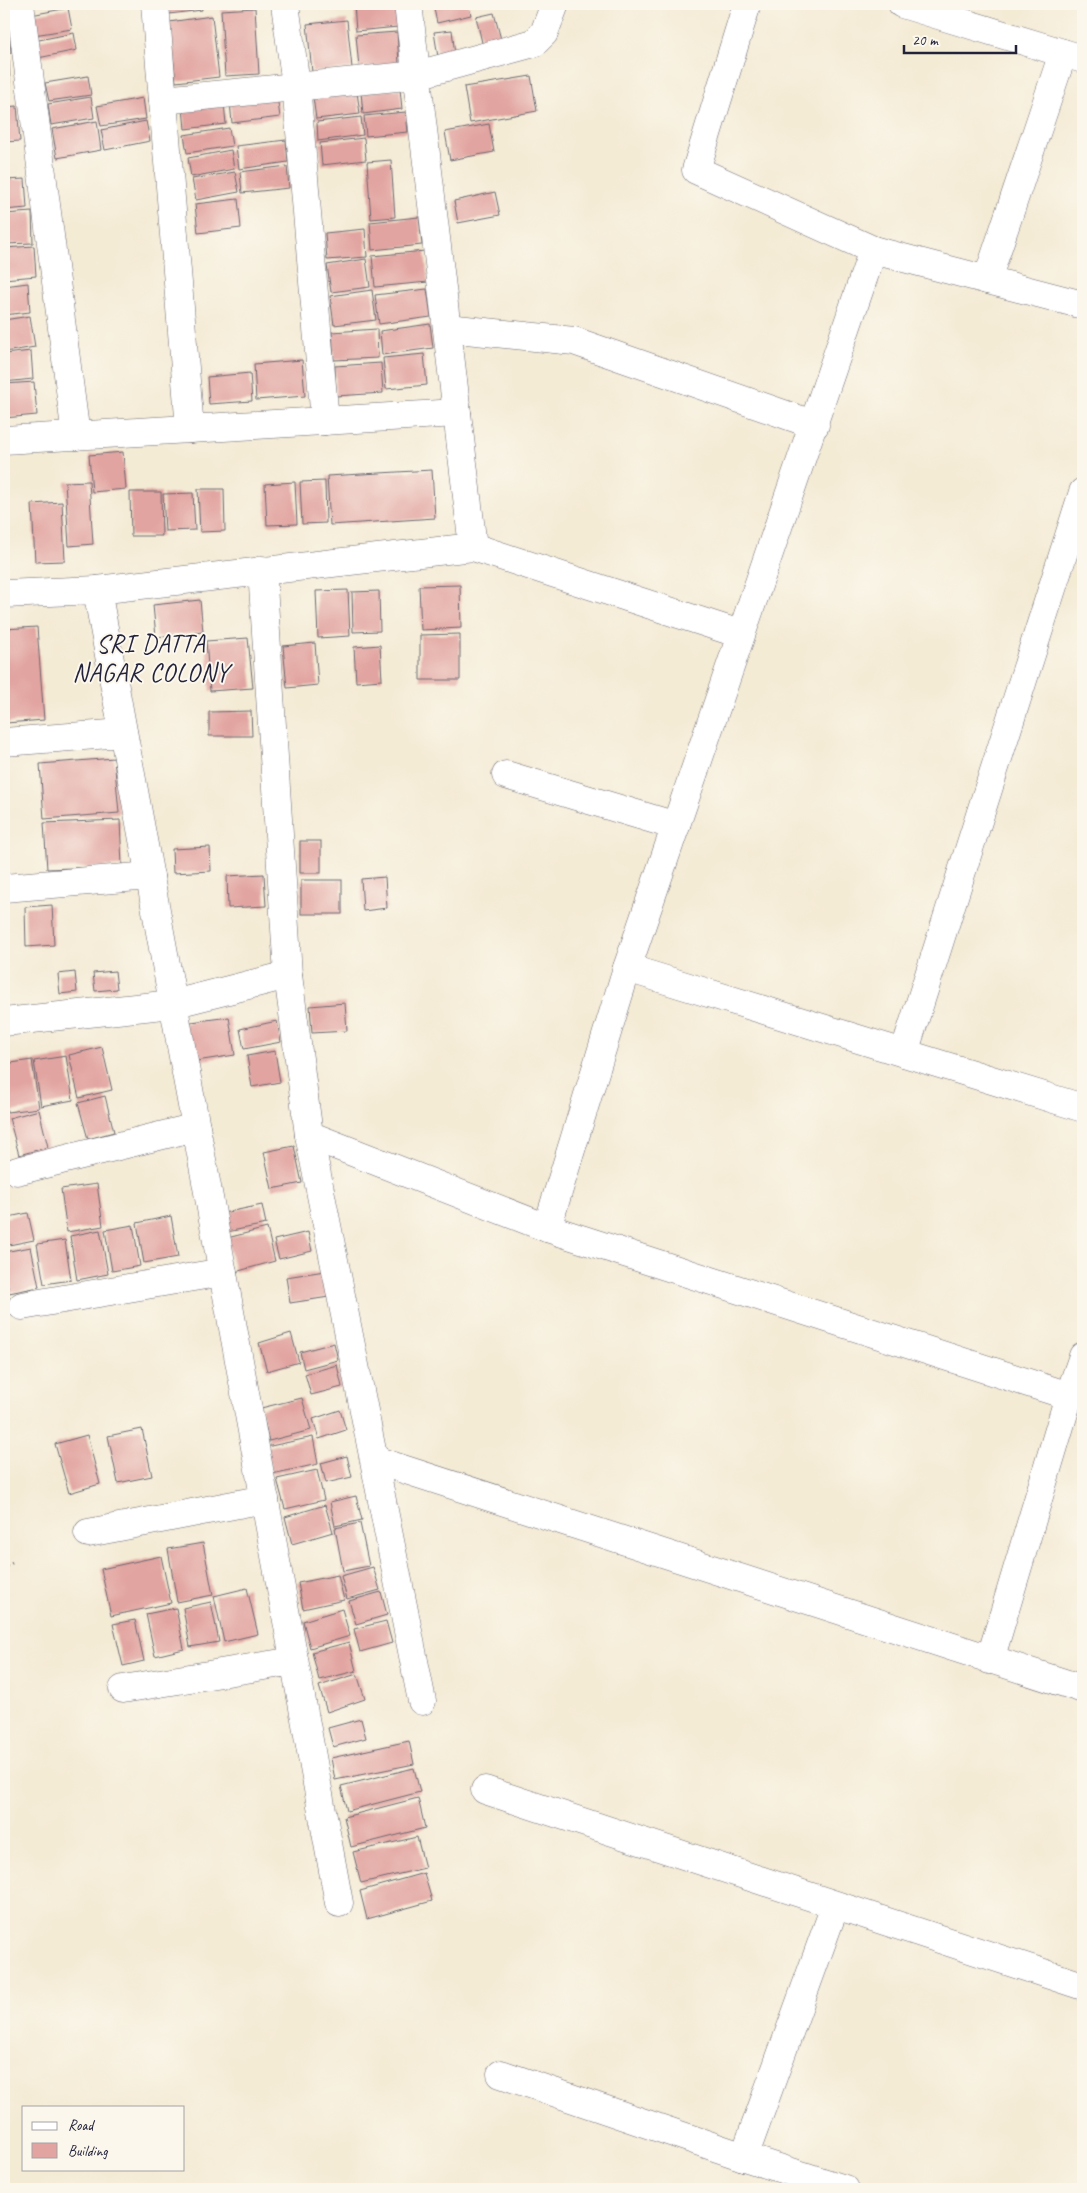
<svg xmlns="http://www.w3.org/2000/svg" width="1087" height="2193" font-family="Caveat,sans-serif">
  <style>
    .building { fill: #e2a4a0 }
    .lines { fill: none; stroke-linecap: round; stroke-linejoin: round }
    .minor-casing { stroke: #6c6871; stroke-width: 29 }
    .path { stroke: #6c6871; stroke-width: 3; stroke-dasharray: 4 4; stroke-linecap: butt }
    .minor { stroke: #fff; stroke-width: 28 }
    .labels { text-anchor: middle; stroke-width: 4; stroke-linejoin: round; paint-order: stroke }
    .neighbourhood-label { font-size: 25px; letter-spacing: 1px; fill: #22223b; stroke: #fbf7ec }
  </style>
  <rect width="100%" height="100%" fill="#fbf7ec"/>
  <filter id="ink" filterUnits="userSpaceOnUse"><feTurbulence type="fractalNoise" baseFrequency=".02" numOctaves="2"/><feDisplacementMap in="SourceGraphic" scale="10" xChannelSelector="R" yChannelSelector="G"/><feConvolveMatrix kernelMatrix="1 2 1 2 8 2 1 2 1" color-interpolation-filters="sRGB"/></filter>
  <filter id="wash" filterUnits="userSpaceOnUse"><feTurbulence type="fractalNoise" baseFrequency=".0096" numOctaves="4" result="noise"/><feDisplacementMap in="SourceGraphic" scale="20" xChannelSelector="R" yChannelSelector="G"/><feGaussianBlur stdDeviation="1.12" result="paint"/><feColorMatrix in="noise" values="0 0 0 0 0 0 0 0 0 0 0 0 0 0 0 0 0 1.4 0 .05"/><feComposite in="paint" operator="in"/></filter>
  <g filter="url(#wash)">
    <rect width="100%" height="100%" fill="#f4ebd5"/>
    <g id="blocks">
      <g class="building">
        <path d="M168,4H201L202,10L169,14Z"/>
        <path d="M354,4H396L398,27L356,31Z"/>
        <path d="M433,4H468L471,15L437,23Z"/>
        <path d="M68,8L72,29L34,35L31,15Z"/>
        <path d="M255,8L259,74L225,76L221,10Z"/>
        <path d="M494,13L503,47L484,51L476,17Z"/>
        <path d="M212,16L219,77L176,82L169,22Z"/>
        <path d="M347,20L352,68L312,72L307,24Z"/>
        <path d="M4,28H9L11,53H4Z"/>
        <path d="M452,30L455,55L438,57L434,32Z"/>
        <path d="M397,32L399,64L359,68L356,35Z"/>
        <path d="M74,33L77,50L38,58L34,41Z"/>
        <path d="M4,60H9L10,87H4Z"/>
        <path d="M88,76L91,95L49,101L45,83Z"/>
        <path d="M531,76L537,111L470,123L464,87Z"/>
        <path d="M400,89L402,109L363,114L361,92Z"/>
        <path d="M357,92L360,114L316,119L313,97Z"/>
        <path d="M277,96L280,117L232,123L230,102Z"/>
        <path d="M91,97L94,118L51,125L48,104Z"/>
        <path d="M143,98L146,119L101,126L97,106Z"/>
        <path d="M224,103L226,124L185,129L183,108Z"/>
        <path d="M17,106L20,141L4,142V107Z"/>
        <path d="M406,112L408,132L366,136L364,116Z"/>
        <path d="M361,117L363,135L318,141L317,122Z"/>
        <path d="M97,121L101,150L57,158L52,129Z"/>
        <path d="M146,121L150,141L105,150L101,130Z"/>
        <path d="M489,124L494,152L450,160L445,132Z"/>
        <path d="M229,128L232,146L187,153L184,135Z"/>
        <path d="M364,138L366,160L322,165L320,143Z"/>
        <path d="M286,140L288,162L239,169L236,146Z"/>
        <path d="M231,150L234,169L191,177L188,158Z"/>
        <path d="M391,160L395,217L371,219L367,162Z"/>
        <path d="M287,166L289,188L242,193L240,172Z"/>
        <path d="M235,172L239,192L196,200L192,179Z"/>
        <path d="M25,179L27,208L4,210V180Z"/>
        <path d="M495,192L500,215L458,223L454,201Z"/>
        <path d="M238,199L241,228L198,233L195,204Z"/>
        <path d="M32,212L33,243L4,244V214Z"/>
        <path d="M419,217L422,245L372,250L370,222Z"/>
        <path d="M365,229L367,257L327,260L325,233Z"/>
        <path d="M34,246L36,276L4,279V248Z"/>
        <path d="M425,251L428,282L375,287L372,256Z"/>
        <path d="M366,259L370,287L331,292L327,265Z"/>
        <path d="M28,283L30,312L4,315V286Z"/>
        <path d="M427,289L431,317L379,324L375,295Z"/>
        <path d="M372,290L376,320L334,325L330,296Z"/>
        <path d="M30,316L35,347L4,352V320Z"/>
        <path d="M430,324L433,348L382,355L380,331Z"/>
        <path d="M377,329L378,358L334,360L332,332Z"/>
        <path d="M31,351L33,379L4,382V354Z"/>
        <path d="M424,354L427,385L386,389L383,358Z"/>
        <path d="M302,360L305,396L256,400L254,364Z"/>
        <path d="M381,363L383,393L336,396L335,366Z"/>
        <path d="M250,373L252,401L209,404L207,377Z"/>
        <path d="M34,382L37,415L4,418V384Z"/>
        <path d="M123,452L126,489L92,492L89,455Z"/>
        <path d="M432,470L435,518L330,525L327,476Z"/>
        <path d="M89,481L93,544L69,546L65,482Z"/>
        <path d="M325,481L326,523L302,524L300,482Z"/>
        <path d="M295,482L297,524L267,525L265,484Z"/>
        <path d="M198,489H224L225,531L200,532Z"/>
        <path d="M130,492H161L162,536H131Z"/>
        <path d="M193,493L195,530L165,531L163,494Z"/>
        <path d="M62,502L65,561L35,562L32,504Z"/>
        <path d="M460,585L461,628L421,630L419,586Z"/>
        <path d="M348,590L350,636L318,638L316,591Z"/>
        <path d="M379,591L380,631L353,632L352,592Z"/>
        <path d="M200,600L203,632L156,637L153,605Z"/>
        <path d="M37,627L44,720L6,723L4,629Z"/>
        <path d="M460,634V680H420V635Z"/>
        <path d="M248,638L253,688L210,691L206,641Z"/>
        <path d="M315,643L318,685L287,688L283,646Z"/>
        <path d="M380,645L382,680L356,682L354,647Z"/>
        <path d="M251,711L252,736H209V712Z"/>
        <path d="M114,758L119,813L44,819L40,764Z"/>
        <path d="M120,820L122,866L47,869L44,823Z"/>
        <rect x="300" y="841" width="21" height="32"/>
        <path d="M210,847L211,871L173,873L172,849Z"/>
        <path d="M264,874L266,906L228,908L227,876Z"/>
        <path d="M385,877L387,908L363,911L361,879Z"/>
        <rect x="301" y="880" width="41" height="34"/>
        <path d="M52,905L54,945L26,947L25,907Z"/>
        <path d="M115,971L117,989L95,991L93,973Z"/>
        <path d="M75,972L77,992L60,994L58,974Z"/>
        <path d="M345,1003L347,1031L312,1033L310,1006Z"/>
        <path d="M229,1017L235,1055L190,1062L184,1023Z"/>
        <path d="M277,1021L281,1042L244,1049L240,1029Z"/>
        <path d="M102,1047L112,1090L79,1098L69,1055Z"/>
        <path d="M275,1051L280,1082L252,1087L247,1056Z"/>
        <path d="M66,1056L73,1100L41,1106L34,1061Z"/>
        <path d="M32,1060L39,1108L7,1112L4,1089V1064Z"/>
        <path d="M105,1096L114,1132L88,1139L78,1103Z"/>
        <path d="M39,1110L48,1147L19,1155L9,1118Z"/>
        <path d="M294,1146L302,1183L272,1189L264,1152Z"/>
        <path d="M97,1184L103,1226L67,1232L61,1189Z"/>
        <path d="M262,1205L266,1224L227,1232L223,1213Z"/>
        <path d="M28,1213L34,1240L4,1246V1218Z"/>
        <path d="M171,1216L178,1257L144,1263L137,1223Z"/>
        <path d="M133,1225L140,1266L112,1271L105,1230Z"/>
        <path d="M267,1228L275,1261L235,1272L227,1238Z"/>
        <path d="M100,1230L108,1274L77,1280L70,1236Z"/>
        <path d="M308,1232L312,1251L279,1259L274,1240Z"/>
        <path d="M65,1240L71,1280L44,1284L37,1244Z"/>
        <path d="M31,1247L39,1287L9,1293L4,1265V1252Z"/>
        <path d="M325,1271L329,1297L290,1303L286,1277Z"/>
        <path d="M291,1333L299,1362L267,1371L259,1343Z"/>
        <path d="M334,1343L338,1360L304,1369L300,1352Z"/>
        <path d="M337,1365L342,1387L311,1395L305,1374Z"/>
        <path d="M302,1398L311,1430L269,1441L261,1408Z"/>
        <path d="M340,1410L346,1430L319,1439L313,1419Z"/>
        <path d="M142,1429L152,1476L118,1483L108,1436Z"/>
        <path d="M87,1435L100,1484L69,1493L55,1444Z"/>
        <path d="M313,1437L318,1464L272,1474L266,1447Z"/>
        <path d="M347,1456L352,1477L326,1483L321,1463Z"/>
        <path d="M317,1470L324,1500L285,1509L277,1479Z"/>
        <path d="M356,1496L362,1520L335,1526L330,1502Z"/>
        <path d="M325,1505L333,1532L292,1544L285,1517Z"/>
        <path d="M360,1523L369,1566L343,1571L335,1528Z"/>
        <path d="M203,1543L213,1595L177,1602L168,1549Z"/>
        <path d="M161,1556L171,1603L111,1616L101,1569Z"/>
        <path d="M373,1567L380,1590L347,1599L341,1576Z"/>
        <path d="M338,1575L344,1600L303,1609L298,1583Z"/>
        <path d="M247,1588L258,1634L224,1642L214,1596Z"/>
        <path d="M381,1592L387,1615L356,1624L349,1601Z"/>
        <path d="M211,1602L219,1642L190,1647L183,1608Z"/>
        <path d="M176,1608L184,1649L155,1656L146,1614Z"/>
        <path d="M342,1609L350,1636L310,1648L303,1621Z"/>
        <path d="M135,1620L144,1661L123,1666L113,1624Z"/>
        <path d="M386,1621L392,1643L360,1652L354,1629Z"/>
        <path d="M349,1642L356,1671L319,1680L312,1652Z"/>
        <path d="M357,1674L365,1699L327,1712L319,1686Z"/>
        <path d="M361,1719L366,1738L333,1747L328,1728Z"/>
        <path d="M409,1741L414,1764L335,1780L331,1758Z"/>
        <path d="M414,1768L420,1792L347,1811L341,1786Z"/>
        <path d="M418,1798L425,1828L351,1847L344,1817Z"/>
        <path d="M417,1837L425,1868L361,1883L353,1852Z"/>
        <path d="M424,1873L432,1901L367,1919L360,1891Z"/>
      </g>
    </g>
  </g>
  <g filter="url(#ink)">
    <use href="#blocks" fill-opacity="0" stroke="#6c6871" stroke-width="1"/>
    <g class="lines">
      <g class="minor-casing">
        <g id="minor">
          <path d="M20,4L76,436"/>
          <path d="M155,4L190,429"/>
          <path d="M285,4L296,85L325,421"/>
          <path d="M408,4L473,547"/>
          <path d="M747,4L696,170L873,250L1083,305"/>
          <path d="M902,4L1083,59"/>
          <path d="M163,100L417,75L534,43L544,33L555,4"/>
          <path d="M987,280L1063,53"/>
          <path d="M447,328L574,341L815,425"/>
          <path d="M4,440L457,413"/>
          <path d="M262,570L288,975L309,1135L422,1701"/>
          <path d="M97,590L339,1903"/>
          <path d="M4,594L97,590L473,547L740,634"/>
          <path d="M4,742L123,733"/>
          <path d="M506,775L676,826"/>
          <path d="M4,888L150,876"/>
          <path d="M627,968L1083,1108"/>
          <path d="M4,1022L173,1004L288,975"/>
          <path d="M904,1053L1083,492"/>
          <path d="M309,1135L547,1228L1069,1396"/>
          <path d="M17,1171L196,1127"/>
          <path d="M547,1228L627,968L873,250"/>
          <path d="M22,1306L223,1272"/>
          <path d="M375,1460L1083,1689"/>
          <path d="M88,1533L265,1499"/>
          <path d="M990,1660L1069,1396L1083,1356"/>
          <path d="M123,1689L294,1661"/>
          <path d="M485,1790L1083,1986"/>
          <path d="M501,2074L744,2157L845,2189"/>
          <path d="M744,2157L835,1906"/>
        </g>
      </g>
      <path class="path" d="M4,1567L12,1563"/>
      <use href="#minor" class="minor"/>
    </g>
  </g>
  <g class="labels">
    <g class="neighbourhood-label">
      <text x="151" y="652">SRI DATTA<tspan x="151" dy="29">NAGAR COLONY</tspan></text>
    </g>
  </g>
  <rect width="1087" height="2193" fill="none" stroke="#fbf7ec" stroke-width="20"/>
  <rect x="22" y="2106" width="162" height="65" fill="#fbf7ec" stroke="#a4a2a5"/>
  <rect x="32" y="2122" width="25" height="8" fill="#ffffff" stroke="#a4a2a5"/>
  <text x="68" y="2130" font-size="15" fill="#22223b">Road</text>
  <rect x="32" y="2143" width="25" height="15" fill="#e2a4a0" stroke="#a4a2a5"/>
  <text x="68" y="2156" font-size="15" fill="#22223b">Building</text>
  <path d="M904 45v8h112v-8" fill="none" stroke="#22223b" stroke-width="2.5"/>
  <text x="912" y="45" font-size="15" fill="#22223b" stroke="#fbf7ec" stroke-width="4" paint-order="stroke">20 m</text>
</svg>
